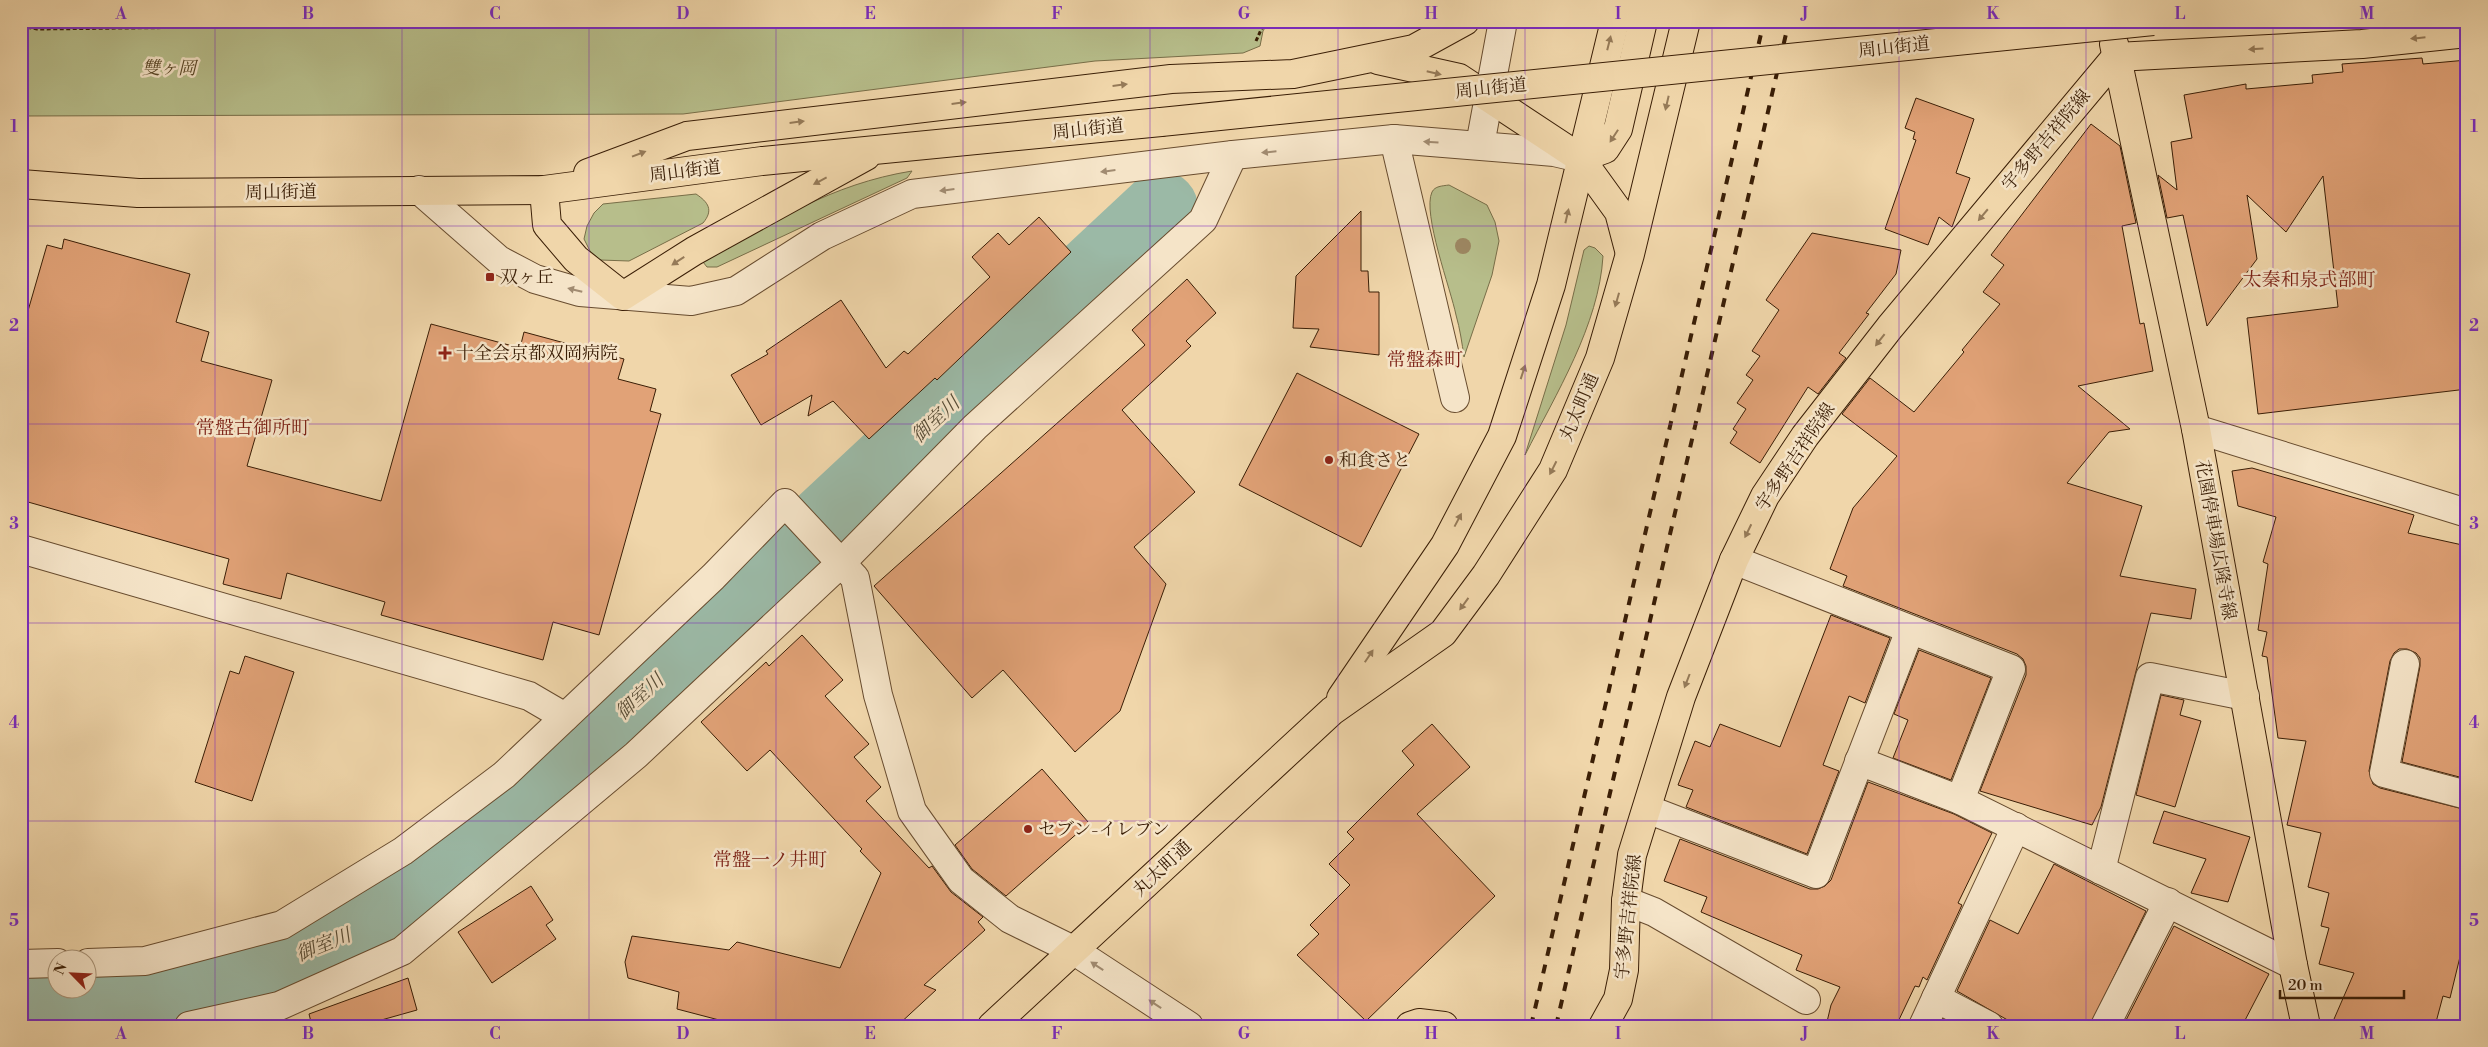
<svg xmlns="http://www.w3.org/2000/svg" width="2488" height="1047" font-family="'Libre Bodoni','Noto Serif JP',serif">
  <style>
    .green { fill: #b7be8b; stroke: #786e48 }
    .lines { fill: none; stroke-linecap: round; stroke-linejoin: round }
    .river { stroke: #9bb9a6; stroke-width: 74 }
    .building { fill: #e1a277; stroke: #3a1e06 }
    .minor-casing { stroke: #684c2f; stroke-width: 30 }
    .major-casing { stroke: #3a1e06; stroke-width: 30 }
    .highway-casing { stroke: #3a1e06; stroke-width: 30 }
    .path { stroke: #3a1e06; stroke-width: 3; stroke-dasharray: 4 2.5; stroke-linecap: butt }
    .minor { stroke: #f5e4c8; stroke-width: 28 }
    .major { stroke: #f0d6aa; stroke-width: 28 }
    .highway { stroke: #f0d6aa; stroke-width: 28 }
    .rail { stroke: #3a1e06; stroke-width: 4; stroke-dasharray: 9 9; stroke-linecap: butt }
    .highway-bridge-casing { stroke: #3a1e06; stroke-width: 30; stroke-linecap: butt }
    .highway-bridge { stroke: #f0d6aa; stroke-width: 28 }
    .tree { fill: #9d8762 }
    .oneway { fill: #957a58 }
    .oneway2 { fill: #a18b71 }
    .grid { fill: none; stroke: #7b2cbf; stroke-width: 1; stroke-opacity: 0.55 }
    .poi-dot { fill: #8f2418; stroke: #f5e4c8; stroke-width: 2 }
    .labels { text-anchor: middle; stroke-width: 5; stroke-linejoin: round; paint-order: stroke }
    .street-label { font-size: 18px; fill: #3a1e06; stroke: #f5e4c8 }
    .park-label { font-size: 18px; font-style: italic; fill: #594627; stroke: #f5e4c8 }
    .poi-label { font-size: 18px; fill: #3a1e06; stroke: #f5e4c8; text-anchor: start }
    .neighbourhood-label { font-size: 19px; fill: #7a1f14; stroke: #f5e4c8 }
    .water-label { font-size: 19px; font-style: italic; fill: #574c36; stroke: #f5e4c8 }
    .neatline { fill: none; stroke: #7b2cbf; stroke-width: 2 }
    .grid-label { font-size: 16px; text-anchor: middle; font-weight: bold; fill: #7b2cbf }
  </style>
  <rect width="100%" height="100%" fill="#f0d6aa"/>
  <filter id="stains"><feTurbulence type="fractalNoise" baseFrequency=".004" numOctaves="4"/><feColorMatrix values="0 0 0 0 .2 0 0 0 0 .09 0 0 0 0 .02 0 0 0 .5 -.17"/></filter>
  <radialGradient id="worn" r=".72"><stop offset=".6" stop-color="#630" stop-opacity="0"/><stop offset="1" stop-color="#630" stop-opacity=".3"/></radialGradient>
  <g class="green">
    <path d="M21,21H1269L1263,31L1260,46L1243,53L1095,61L683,114L21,116Z"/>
    <path d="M912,171L907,178L717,267H707L703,262C773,222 831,184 912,171Z"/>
    <path d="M1449,185L1487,205L1495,222L1499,241L1492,275L1464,357C1462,343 1460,329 1456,315C1451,290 1422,213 1432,192C1435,186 1442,186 1449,185Z"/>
    <path d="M696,194C708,202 714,210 703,223L629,261L600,260L590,251L584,239L587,226L594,213L603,204Z"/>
    <path d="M1589,246L1595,248L1603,256C1599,325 1556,394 1525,455L1566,325L1584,250Z"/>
  </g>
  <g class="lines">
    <path class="river" d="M21,999C154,1009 313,968 423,890C453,869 481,841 509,817L1161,208"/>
  </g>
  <g class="building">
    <path d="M2422,58L2423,64L2467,60V389L2258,414L2247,318L2338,307L2323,176L2286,232L2247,195L2257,259L2207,326L2183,215L2167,218L2158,175L2177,190L2171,142L2192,138L2184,95L2246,84V89L2313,83L2312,75L2343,72L2342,64Z"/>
    <path d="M1916,98L1974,119L1956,173L1970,178L1952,227L1939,217L1928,245L1885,229L1916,140L1913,139L1915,132L1905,128Z"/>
    <path d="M2091,124L2120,146L2136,223L2122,226L2140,324L2144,323L2153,371L2078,386L2130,429L2109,432L2067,483L2142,506L2120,576L2196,589L2191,619L2151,613L2101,807L2092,825L1980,791L2026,675V666L2023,659L2017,654L1843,586L1847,576L1830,569L1853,508L1897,456L1842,414L1870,378L1914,412L1964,352L1962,350L2000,304L1983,292L2004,265L1991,255Z"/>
    <path d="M1361,211V271H1368L1369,292H1379V355L1310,347L1319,329L1293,328L1296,276Z"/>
    <path d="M1039,217L1071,252L937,380L935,378L869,439L833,401L808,416L812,395L761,425L731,375L768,354L766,351L841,300L886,368L904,351L908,354L990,277L972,257L998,233L1009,245Z"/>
    <path d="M1812,233L1901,250L1896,274L1866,313L1869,314L1839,353L1846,358L1818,394L1808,387L1760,463L1730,443L1737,432L1733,429L1746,409L1737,403L1753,380L1746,375L1760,356L1752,351L1779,310L1766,300Z"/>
    <path d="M64,239L190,274L176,322L209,332L201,361L272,380L247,466L381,501L431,324L520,348L524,332L624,359L618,379L656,389L650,411L661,414L599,635L553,622L543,660L381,615L385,602L287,573L281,599L223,584L229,559L21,500V335L47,245L62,249Z"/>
    <path d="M1187,279L1216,313L1186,341L1191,346L1122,410L1195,492L1134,547L1166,584L1120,711L1075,752L1003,670L972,698L874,586L1145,345L1132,330Z"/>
    <path d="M1297,373L1419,434L1361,547L1239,485Z"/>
    <path d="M2252,468L2414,515L2408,533L2467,546V779L2402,762L2420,666V658L2416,653L2407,649H2399L2394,653L2390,661L2369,771L2373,784L2380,788L2467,810V928L2450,998L2443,996L2435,1026H2331L2354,973L2319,964L2329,928L2321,926L2329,893L2308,887L2321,833L2287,825L2306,741L2278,738L2267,657L2262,656L2267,632L2258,630L2268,564L2263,562L2276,517L2238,506L2232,471Z"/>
    <path d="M1831,615L1890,638L1865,703L1849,696L1823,765L1839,771L1807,854L1686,807L1693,790L1678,785L1695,741L1710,747L1720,724L1780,747Z"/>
    <path d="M802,635L843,680L825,696L869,744L854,757L881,787L866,801L929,868L932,866L951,892L983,917L978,922L985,930L924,985L936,990L897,1026H742L677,1009L679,992L628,978L625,962L632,936L729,950L737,942L840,968L881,873L860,851L862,849L770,750L747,771L701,722L766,662L769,666Z"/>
    <path d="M1919,650L1991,678L1951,780L1893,758L1908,720L1894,714Z"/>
    <path d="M245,656L294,672L252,801L195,782L230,671L239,674Z"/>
    <path d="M2161,695L2184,700L2180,715L2201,721L2175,807L2136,795Z"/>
    <path d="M1432,724L1470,767L1417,814L1495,896L1366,1021L1297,955L1319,934L1310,925L1350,885L1329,864L1354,839L1347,832L1414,765L1402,751Z"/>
    <path d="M1042,769L1089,823L1006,896L972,869L955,845Z"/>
    <path d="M1868,782L1954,814L1992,833L1958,903L1962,905L1927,980L1923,977L1919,987L1915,986L1896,1026H1826L1831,1005L1840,987L1796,970L1802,955L1701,912L1707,897L1664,881L1680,839L1810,889H1818L1825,886L1831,880Z"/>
    <path d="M2164,811L2250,837L2228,902L2191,893L2206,859L2153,843Z"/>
    <path d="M2054,864L2146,911L2090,1026H2018L1957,991L1990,920L2018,934Z"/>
    <path d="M531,886L553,920L546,925L556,939L492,983L458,932Z"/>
    <path d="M2174,926L2269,974L2242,1026H2123Z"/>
    <path d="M408,978L417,1010L360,1026H312L309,1014Z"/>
  </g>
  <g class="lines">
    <g class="minor-casing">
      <g id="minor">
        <path d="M1394,139L1455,398"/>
        <path d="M1480,145L1503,21"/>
        <path d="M419,190L499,260L535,279L580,292L691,301L736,291L822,236L912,194L1233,155L1394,139L1554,152L1580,158"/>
        <path d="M2196,429L2467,513"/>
        <path d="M21,549L529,696L565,717"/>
        <path d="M1734,560L2011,669L1960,800L2293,965"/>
        <path d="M2405,664L2384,773L2467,795"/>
        <path d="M1859,761L1960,800"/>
        <path d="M1647,809L1816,874L1910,630"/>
        <path d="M2101,870L2150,677L2245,696"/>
        <path d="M1626,901L1654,912L1806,1000"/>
        <path d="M88,963L145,961L282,925L403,851L504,775L713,577L785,503L855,578L878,695L912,811L961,880L1010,919L1073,950L1189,1026"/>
        <path d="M21,964L58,963"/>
        <path d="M1936,998L1989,1026"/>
        <path d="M189,1026L279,1006L402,951L636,755L841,563L975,427L1203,220L1233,155"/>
        <path d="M1923,1026L2016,827"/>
        <path d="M2105,1026L2168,902"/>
      </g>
    </g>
    <g class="major-casing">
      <g id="major">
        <path d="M2114,44L2196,429L2293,965L2306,1026"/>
        <path d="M1580,158L1605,149L1618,129L1643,21"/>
        <path d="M1580,158L1619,212L1629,250"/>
        <path d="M1341,698L1445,545L1502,436L1551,285L1615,21"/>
        <path d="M992,1026L1332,711L1443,633L1486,575L1553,470L1600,358L1630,254L1686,21"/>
        <path d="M1410,1026L1419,1023L1444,1026"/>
        <path d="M1603,1026L1618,999L1624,970L1626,901L1632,855L1681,697L1734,560L1765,496L1805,436L1890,327L2116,57"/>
      </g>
    </g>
    <g class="highway-casing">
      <g id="highway">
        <path d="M2116,57L2362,44L2467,33"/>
        <path d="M1378,60L1459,78L1580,158"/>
        <path d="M588,173L687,136L1171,79L1293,74L1414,49L1465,21"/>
        <path d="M21,184L138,193L544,190L762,161L1161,122"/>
        <path d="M544,190L547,225L576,259L623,296L694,251L866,156"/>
      </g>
    </g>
    <g class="path">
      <path d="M1080,21H1082"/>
      <path d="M1254,21L1262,27"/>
      <path d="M21,26L37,29L215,27L438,21"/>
      <path d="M1256,41L1265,21"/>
    </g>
    <use href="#minor" class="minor"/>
    <use href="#major" class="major"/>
    <use href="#highway" class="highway"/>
    <g class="rail">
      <path d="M1531,1026L1764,21"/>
      <path d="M1556,1026L1789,21"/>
    </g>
    <g class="highway-bridge-casing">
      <path id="highway-bridge" d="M1161,122L2153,21"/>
    </g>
    <use href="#highway-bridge" class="highway-bridge"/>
  </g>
  <circle class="tree" cx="1463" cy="246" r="8"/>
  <defs><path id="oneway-solid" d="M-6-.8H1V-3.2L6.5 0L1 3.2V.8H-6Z" transform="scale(1.25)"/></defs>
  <g class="oneway">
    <use href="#oneway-solid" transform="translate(2418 38) rotate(174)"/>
    <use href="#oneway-solid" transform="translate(1609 43) rotate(-76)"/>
    <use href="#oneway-solid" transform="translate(2256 49) rotate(177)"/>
    <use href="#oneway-solid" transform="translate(1434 73) rotate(13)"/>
    <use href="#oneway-solid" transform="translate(1120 85) rotate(-7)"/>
    <use href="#oneway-solid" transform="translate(959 103) rotate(-7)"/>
    <use href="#oneway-solid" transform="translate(1667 103) rotate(103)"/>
    <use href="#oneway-solid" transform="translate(797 122) rotate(-7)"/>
    <use href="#oneway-solid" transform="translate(1614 136) rotate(123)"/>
    <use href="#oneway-solid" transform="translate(639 154) rotate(-21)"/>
    <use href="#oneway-solid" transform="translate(820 181) rotate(152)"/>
    <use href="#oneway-solid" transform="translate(1983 215) rotate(130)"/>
    <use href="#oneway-solid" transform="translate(1567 216) rotate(-77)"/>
    <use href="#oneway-solid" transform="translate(678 261) rotate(147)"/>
    <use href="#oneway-solid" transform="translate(1617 300) rotate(106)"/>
    <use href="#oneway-solid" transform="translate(1880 340) rotate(128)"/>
    <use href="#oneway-solid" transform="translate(1523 372) rotate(-72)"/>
    <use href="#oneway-solid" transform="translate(1553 468) rotate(117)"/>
    <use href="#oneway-solid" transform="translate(1458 520) rotate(-62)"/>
    <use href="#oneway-solid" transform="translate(1748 531) rotate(116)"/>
    <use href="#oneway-solid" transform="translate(1464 604) rotate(126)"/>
    <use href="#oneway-solid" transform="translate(1369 656) rotate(-56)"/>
    <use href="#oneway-solid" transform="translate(1687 681) rotate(111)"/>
  </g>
  <g class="oneway2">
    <use href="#oneway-solid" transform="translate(1431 142) rotate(-176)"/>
    <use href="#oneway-solid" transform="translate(1269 152) rotate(174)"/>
    <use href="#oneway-solid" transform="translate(1108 171) rotate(173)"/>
    <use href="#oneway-solid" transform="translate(947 190) rotate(173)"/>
    <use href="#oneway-solid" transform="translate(575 290) rotate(-166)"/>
    <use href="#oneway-solid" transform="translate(1097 966) rotate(-147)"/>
    <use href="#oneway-solid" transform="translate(1155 1004) rotate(-146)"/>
  </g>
  <path class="grid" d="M215,21V1026M402,21V1026M589,21V1026M776,21V1026M963,21V1026M1150,21V1026M1338,21V1026M1525,21V1026M1712,21V1026M1899,21V1026M2086,21V1026M2273,21V1026M21,226H2467M21,424H2467M21,623H2467M21,821H2467"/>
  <g class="poi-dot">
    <rect x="485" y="272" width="10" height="10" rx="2.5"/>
    <path d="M442.5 345.5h5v5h5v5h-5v5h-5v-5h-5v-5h5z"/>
    <circle cx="1329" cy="460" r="5"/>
    <circle cx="1028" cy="829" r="5"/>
  </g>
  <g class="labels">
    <g class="street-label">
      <text transform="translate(1894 47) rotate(-6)" y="6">周山街道</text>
      <text transform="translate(1491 88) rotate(-6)" y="6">周山街道</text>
      <text transform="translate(1088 129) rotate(-6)" y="6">周山街道</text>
      <text transform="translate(2046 140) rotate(-50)" y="6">宇多野吉祥院線</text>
      <text transform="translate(685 171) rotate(-7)" y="6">周山街道</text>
      <text transform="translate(281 192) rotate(-1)" y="6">周山街道</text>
      <text transform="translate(1579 407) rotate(-67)" y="6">丸太町通</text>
      <text transform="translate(1795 457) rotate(-56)" y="6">宇多野吉祥院線</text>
      <text transform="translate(2216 540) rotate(80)" y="6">花園停車場広隆寺線</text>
      <text transform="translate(1162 868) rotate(-43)" y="6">丸太町通</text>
      <text transform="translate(1628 917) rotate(-84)" y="6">宇多野吉祥院線</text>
    </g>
    <g class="park-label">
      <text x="169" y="74">雙ヶ岡</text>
    </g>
    <g class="poi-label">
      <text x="500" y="283">双ヶ丘</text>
      <text x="456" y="359">十全会京都双岡病院</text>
      <text x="1339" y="466">和食さと</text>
      <text x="1038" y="835">セブン-イレブン</text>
    </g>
    <g class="neighbourhood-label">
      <text x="2309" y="286">太秦和泉式部町</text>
      <text x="1425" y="366">常盤森町</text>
      <text x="253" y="434">常盤古御所町</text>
      <text x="770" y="866">常盤一ノ井町</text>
    </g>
    <g class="water-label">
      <text transform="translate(935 419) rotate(-43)" y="7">御室川</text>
      <text transform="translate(639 696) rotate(-43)" y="7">御室川</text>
      <text transform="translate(323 944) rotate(-22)" y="7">御室川</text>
    </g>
  </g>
  <rect width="2488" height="1047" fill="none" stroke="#f0d6aa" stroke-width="55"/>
  <g transform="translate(72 974) rotate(294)"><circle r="24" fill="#f5e4c8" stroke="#aa957a"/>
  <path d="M0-4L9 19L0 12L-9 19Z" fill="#8f2418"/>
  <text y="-8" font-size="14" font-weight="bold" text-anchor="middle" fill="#3a1e06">N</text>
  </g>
  <path d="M2280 990v8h124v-8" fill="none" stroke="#3a1e06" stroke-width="2.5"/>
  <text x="2288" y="990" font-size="15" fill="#3a1e06" stroke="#f5e4c8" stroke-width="4" paint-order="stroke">20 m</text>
  <rect x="28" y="28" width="2432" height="992" class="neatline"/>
  <g class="grid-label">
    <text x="121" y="19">A</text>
    <text x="308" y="19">B</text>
    <text x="495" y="19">C</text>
    <text x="683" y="19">D</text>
    <text x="870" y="19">E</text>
    <text x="1057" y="19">F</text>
    <text x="1244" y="19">G</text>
    <text x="1431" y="19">H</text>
    <text x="1618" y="19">I</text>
    <text x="1805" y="19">J</text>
    <text x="1993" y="19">K</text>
    <text x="2180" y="19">L</text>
    <text x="2367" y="19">M</text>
    <text x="14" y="132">1</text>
    <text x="2474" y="132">1</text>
    <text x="14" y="331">2</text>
    <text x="2474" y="331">2</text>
    <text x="14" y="529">3</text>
    <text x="2474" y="529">3</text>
    <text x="14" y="728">4</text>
    <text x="2474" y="728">4</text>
    <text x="14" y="926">5</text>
    <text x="2474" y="926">5</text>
    <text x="121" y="1039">A</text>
    <text x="308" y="1039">B</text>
    <text x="495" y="1039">C</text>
    <text x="683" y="1039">D</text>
    <text x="870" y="1039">E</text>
    <text x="1057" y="1039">F</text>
    <text x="1244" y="1039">G</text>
    <text x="1431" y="1039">H</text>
    <text x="1618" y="1039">I</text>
    <text x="1805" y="1039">J</text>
    <text x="1993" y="1039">K</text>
    <text x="2180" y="1039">L</text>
    <text x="2367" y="1039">M</text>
  </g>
  <rect width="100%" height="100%" filter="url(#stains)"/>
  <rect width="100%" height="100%" fill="url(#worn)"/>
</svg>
